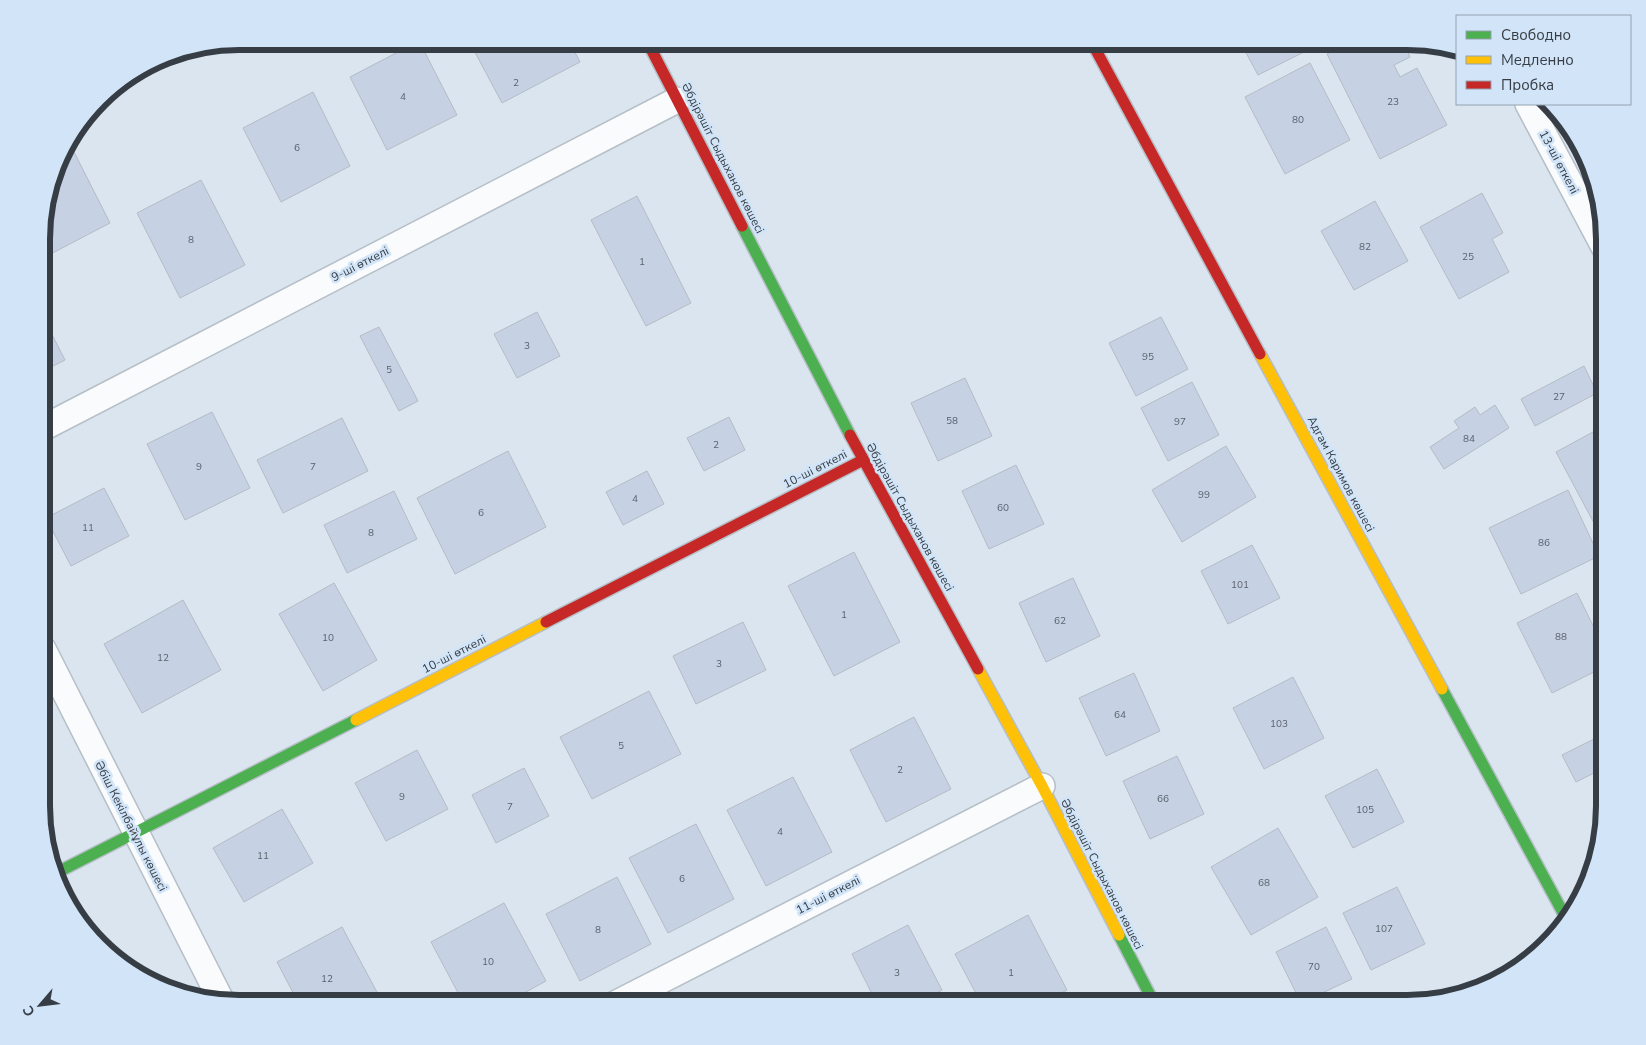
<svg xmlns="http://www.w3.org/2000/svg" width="1646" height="1045" font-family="'Nunito Sans',sans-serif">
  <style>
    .building { fill: #c7d1e4; stroke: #b5bbc4 }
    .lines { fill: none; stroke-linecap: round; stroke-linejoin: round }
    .street-casing { stroke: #b6bec6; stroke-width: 28 }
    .fast-casing { stroke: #b6bec6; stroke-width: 14 }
    .slow-casing { stroke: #b6bec6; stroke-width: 14 }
    .jam-casing { stroke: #b6bec6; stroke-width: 14 }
    .street { stroke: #f9fbfd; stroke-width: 25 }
    .fast { stroke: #4caf50; stroke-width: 11 }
    .slow { stroke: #ffc107; stroke-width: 11 }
    .jam { stroke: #c62828; stroke-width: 11 }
    .labels { text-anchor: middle; stroke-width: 5; stroke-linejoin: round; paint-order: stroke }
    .number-label { font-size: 10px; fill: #5a626d }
    .street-label { font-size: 12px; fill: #363d45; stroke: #d2e5f8 }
    .rim { fill: none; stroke: #363d45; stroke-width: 6 }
  </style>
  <rect width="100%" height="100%" fill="#dae5f0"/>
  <g class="building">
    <path d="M419,41L457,115L387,150L350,77Z"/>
    <path d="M469,41H569L580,62L502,103Z"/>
    <path d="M1260,41H1301L1306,51L1258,75L1244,49Z"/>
    <path d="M1352,41H1403L1410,57L1394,65L1400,77L1417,68L1447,125L1380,159L1327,54Z"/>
    <path d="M1310,63L1350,140L1285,174L1245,97Z"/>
    <path d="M313,92L350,166L281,202L243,128Z"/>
    <path d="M73,150L110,223L43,258V213L60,156Z"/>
    <path d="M201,180L245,265L180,298L137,213Z"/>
    <path d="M1482,193L1503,233L1492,239L1509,272L1459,299L1420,227Z"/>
    <path d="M637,196L691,303L646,326L591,220Z"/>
    <path d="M1375,201L1408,261L1354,290L1321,231Z"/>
    <path d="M537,312L560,356L517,378L494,334Z"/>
    <path d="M43,317L65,360L43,371Z"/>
    <path d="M1161,317L1188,369L1136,396L1109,343Z"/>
    <path d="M379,327L418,401L399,411L360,336Z"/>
    <path d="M1584,366L1597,393L1535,426L1521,399Z"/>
    <path d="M965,378L992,436L938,461L911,403Z"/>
    <path d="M1192,382L1219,435L1168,461L1141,408Z"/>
    <path d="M1495,405L1509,428L1444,469L1430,447L1459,428L1454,421L1475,407L1480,415Z"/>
    <path d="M212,412L250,488L185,520L147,444Z"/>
    <path d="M729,417L745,450L704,471L687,438Z"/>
    <path d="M342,418L368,471L283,513L257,460Z"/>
    <path d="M1604,426V518L1594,523L1556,452Z"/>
    <path d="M1226,446L1256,497L1182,542L1152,490Z"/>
    <path d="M508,451L546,527L455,574L417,498Z"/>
    <path d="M1016,465L1044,524L989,549L962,491Z"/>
    <path d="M647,471L664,504L623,525L606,492Z"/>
    <path d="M104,488L129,536L71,566L46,518Z"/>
    <path d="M1568,490L1599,556L1521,594L1489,528Z"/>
    <path d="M394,491L417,539L347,573L324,525Z"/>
    <path d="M1252,545L1280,598L1228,624L1201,571Z"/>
    <path d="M854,552L900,642L834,676L788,586Z"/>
    <path d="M1073,578L1100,636L1046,662L1019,603Z"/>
    <path d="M334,583L377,660L323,691L279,614Z"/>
    <path d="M1577,593L1604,648V667L1552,693L1517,623Z"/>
    <path d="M183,600L221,670L142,713L104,644Z"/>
    <path d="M743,622L766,670L696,704L673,656Z"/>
    <path d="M1134,673L1160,731L1106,756L1079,698Z"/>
    <path d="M1293,677L1324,738L1264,769L1233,708Z"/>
    <path d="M649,691L681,754L592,799L560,737Z"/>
    <path d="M914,717L951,789L886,822L850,750Z"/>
    <path d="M1604,734V780L1600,770L1576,782L1562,755Z"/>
    <path d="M417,750L448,809L386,841L355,783Z"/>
    <path d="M1177,756L1204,814L1150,839L1123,781Z"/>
    <path d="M524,768L549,816L496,843L472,795Z"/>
    <path d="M1377,769L1404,822L1353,848L1325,796Z"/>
    <path d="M793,777L832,852L766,886L727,810Z"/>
    <path d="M282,809L313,863L244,902L213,848Z"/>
    <path d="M696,824L734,899L668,933L629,858Z"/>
    <path d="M1278,828L1318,897L1251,935L1211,867Z"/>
    <path d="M617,877L651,944L580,981L546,914Z"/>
    <path d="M1397,887L1425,944L1371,970L1343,913Z"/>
    <path d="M504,903L546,981L504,1004H464L431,942Z"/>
    <path d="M1028,915L1067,990L1041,1003H981L955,954Z"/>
    <path d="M908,925L942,990L916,1004H877L852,954Z"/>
    <path d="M342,927L378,994L359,1004H299L277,962Z"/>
    <path d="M1326,927L1352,979L1301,1003L1276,952Z"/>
  </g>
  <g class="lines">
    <g class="street-casing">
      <g id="street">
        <path d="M1528,104L1604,247"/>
        <path d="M43,428L677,100"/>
        <path d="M43,649L222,1002"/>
        <path d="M615,1004L1042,786"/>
      </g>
    </g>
    <g class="fast-casing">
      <g id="fast">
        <path d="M742,226L850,435"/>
        <path d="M1442,689L1567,920"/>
        <path d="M58,872L356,720"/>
        <path d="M1119,935L1154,1003"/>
      </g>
    </g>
    <g class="slow-casing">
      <g id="slow">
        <path d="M1260,354L1442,689"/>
        <path d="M978,669L1042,786L1119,935"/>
        <path d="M356,720L546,622"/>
      </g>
    </g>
    <g class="jam-casing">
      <g id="jam">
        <path d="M647,41L742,226"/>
        <path d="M1091,41L1260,354"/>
        <path d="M850,435L978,669"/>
        <path d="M546,622L863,460"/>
      </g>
    </g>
    <use href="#street" class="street"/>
    <use href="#fast" class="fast"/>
    <use href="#slow" class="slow"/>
    <use href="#jam" class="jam"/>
  </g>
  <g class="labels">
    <g class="number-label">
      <text x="516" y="86">2</text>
      <text x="403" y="100">4</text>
      <text x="1393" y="105">23</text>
      <text x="1298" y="123">80</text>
      <text x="297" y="151">6</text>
      <text x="191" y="243">8</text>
      <text x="1365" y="250">82</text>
      <text x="1468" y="260">25</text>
      <text x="642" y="265">1</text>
      <text x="527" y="349">3</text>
      <text x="1148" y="360">95</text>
      <text x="389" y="373">5</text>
      <text x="1559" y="400">27</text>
      <text x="952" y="424">58</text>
      <text x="1180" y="425">97</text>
      <text x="1469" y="442">84</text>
      <text x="716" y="448">2</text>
      <text x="199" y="470">9</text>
      <text x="313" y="470">7</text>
      <text x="1204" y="498">99</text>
      <text x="635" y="502">4</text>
      <text x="1003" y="511">60</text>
      <text x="481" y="516">6</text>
      <text x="88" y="531">11</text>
      <text x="371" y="536">8</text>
      <text x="1544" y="546">86</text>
      <text x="1240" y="588">101</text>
      <text x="844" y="618">1</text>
      <text x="1060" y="624">62</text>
      <text x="1561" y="640">88</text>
      <text x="328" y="641">10</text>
      <text x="163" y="661">12</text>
      <text x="719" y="667">3</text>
      <text x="1120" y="718">64</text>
      <text x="1279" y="727">103</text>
      <text x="621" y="749">5</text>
      <text x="900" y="773">2</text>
      <text x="402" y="800">9</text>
      <text x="1163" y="802">66</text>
      <text x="510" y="810">7</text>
      <text x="1365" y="813">105</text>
      <text x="780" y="835">4</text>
      <text x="263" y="859">11</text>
      <text x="682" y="882">6</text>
      <text x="1264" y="886">68</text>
      <text x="1384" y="932">107</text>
      <text x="598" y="933">8</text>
      <text x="488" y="965">10</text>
      <text x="1314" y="970">70</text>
      <text x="897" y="976">3</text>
      <text x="1011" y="976">1</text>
      <text x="327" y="982">12</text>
    </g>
    <g class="street-label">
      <text transform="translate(723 158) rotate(63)" y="4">Әбдірәшіт Сыдыханов көшесі</text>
      <text transform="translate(1559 162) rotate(62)" y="4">13-ші өткелі</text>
      <text transform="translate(360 264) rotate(-27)" y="4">9-ші өткелі</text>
      <text transform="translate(815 469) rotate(-27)" y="4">10-ші өткелі</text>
      <text transform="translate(1341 474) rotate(62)" y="4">Адгам Каримов көшесі</text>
      <text transform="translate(910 517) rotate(61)" y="4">Әбдірәшіт Сыдыханов көшесі</text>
      <text transform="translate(454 654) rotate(-27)" y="4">10-ші өткелі</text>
      <text transform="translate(131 826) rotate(63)" y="4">Әбіш Кекілбайұлы көшесі</text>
      <text transform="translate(1102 874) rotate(63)" y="4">Әбдірәшіт Сыдыханов көшесі</text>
      <text transform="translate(828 895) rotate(-27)" y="4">11-ші өткелі</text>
    </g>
  </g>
  <path d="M0 0H1646V1045H0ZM239 50H1407A189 189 0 0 1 1596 239V806A189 189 0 0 1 1407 995H239A189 189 0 0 1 50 806V239A189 189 0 0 1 239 50Z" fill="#d2e5f8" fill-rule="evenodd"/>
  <path class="rim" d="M239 50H1407A189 189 0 0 1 1596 239V806A189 189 0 0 1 1407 995H239A189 189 0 0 1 50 806V239A189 189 0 0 1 239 50Z"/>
  <rect x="1456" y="15" width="175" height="90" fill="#d2e5f8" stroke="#94a2b0"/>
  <rect x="1466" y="31" width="25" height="8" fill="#4caf50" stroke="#94a2b0"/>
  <text x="1501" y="40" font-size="15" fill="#363d45">Свободно</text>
  <rect x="1466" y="56" width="25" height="8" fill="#ffc107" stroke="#94a2b0"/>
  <text x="1501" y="65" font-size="15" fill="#363d45">Медленно</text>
  <rect x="1466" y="81" width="25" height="8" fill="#c62828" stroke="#94a2b0"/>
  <text x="1501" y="90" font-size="15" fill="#363d45">Пробка</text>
  <g transform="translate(40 1005) rotate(242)" stroke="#d2e5f8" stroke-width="4" paint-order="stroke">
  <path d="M0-4L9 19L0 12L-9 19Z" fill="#363d45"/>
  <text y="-8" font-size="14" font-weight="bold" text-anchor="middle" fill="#363d45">С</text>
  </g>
</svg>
